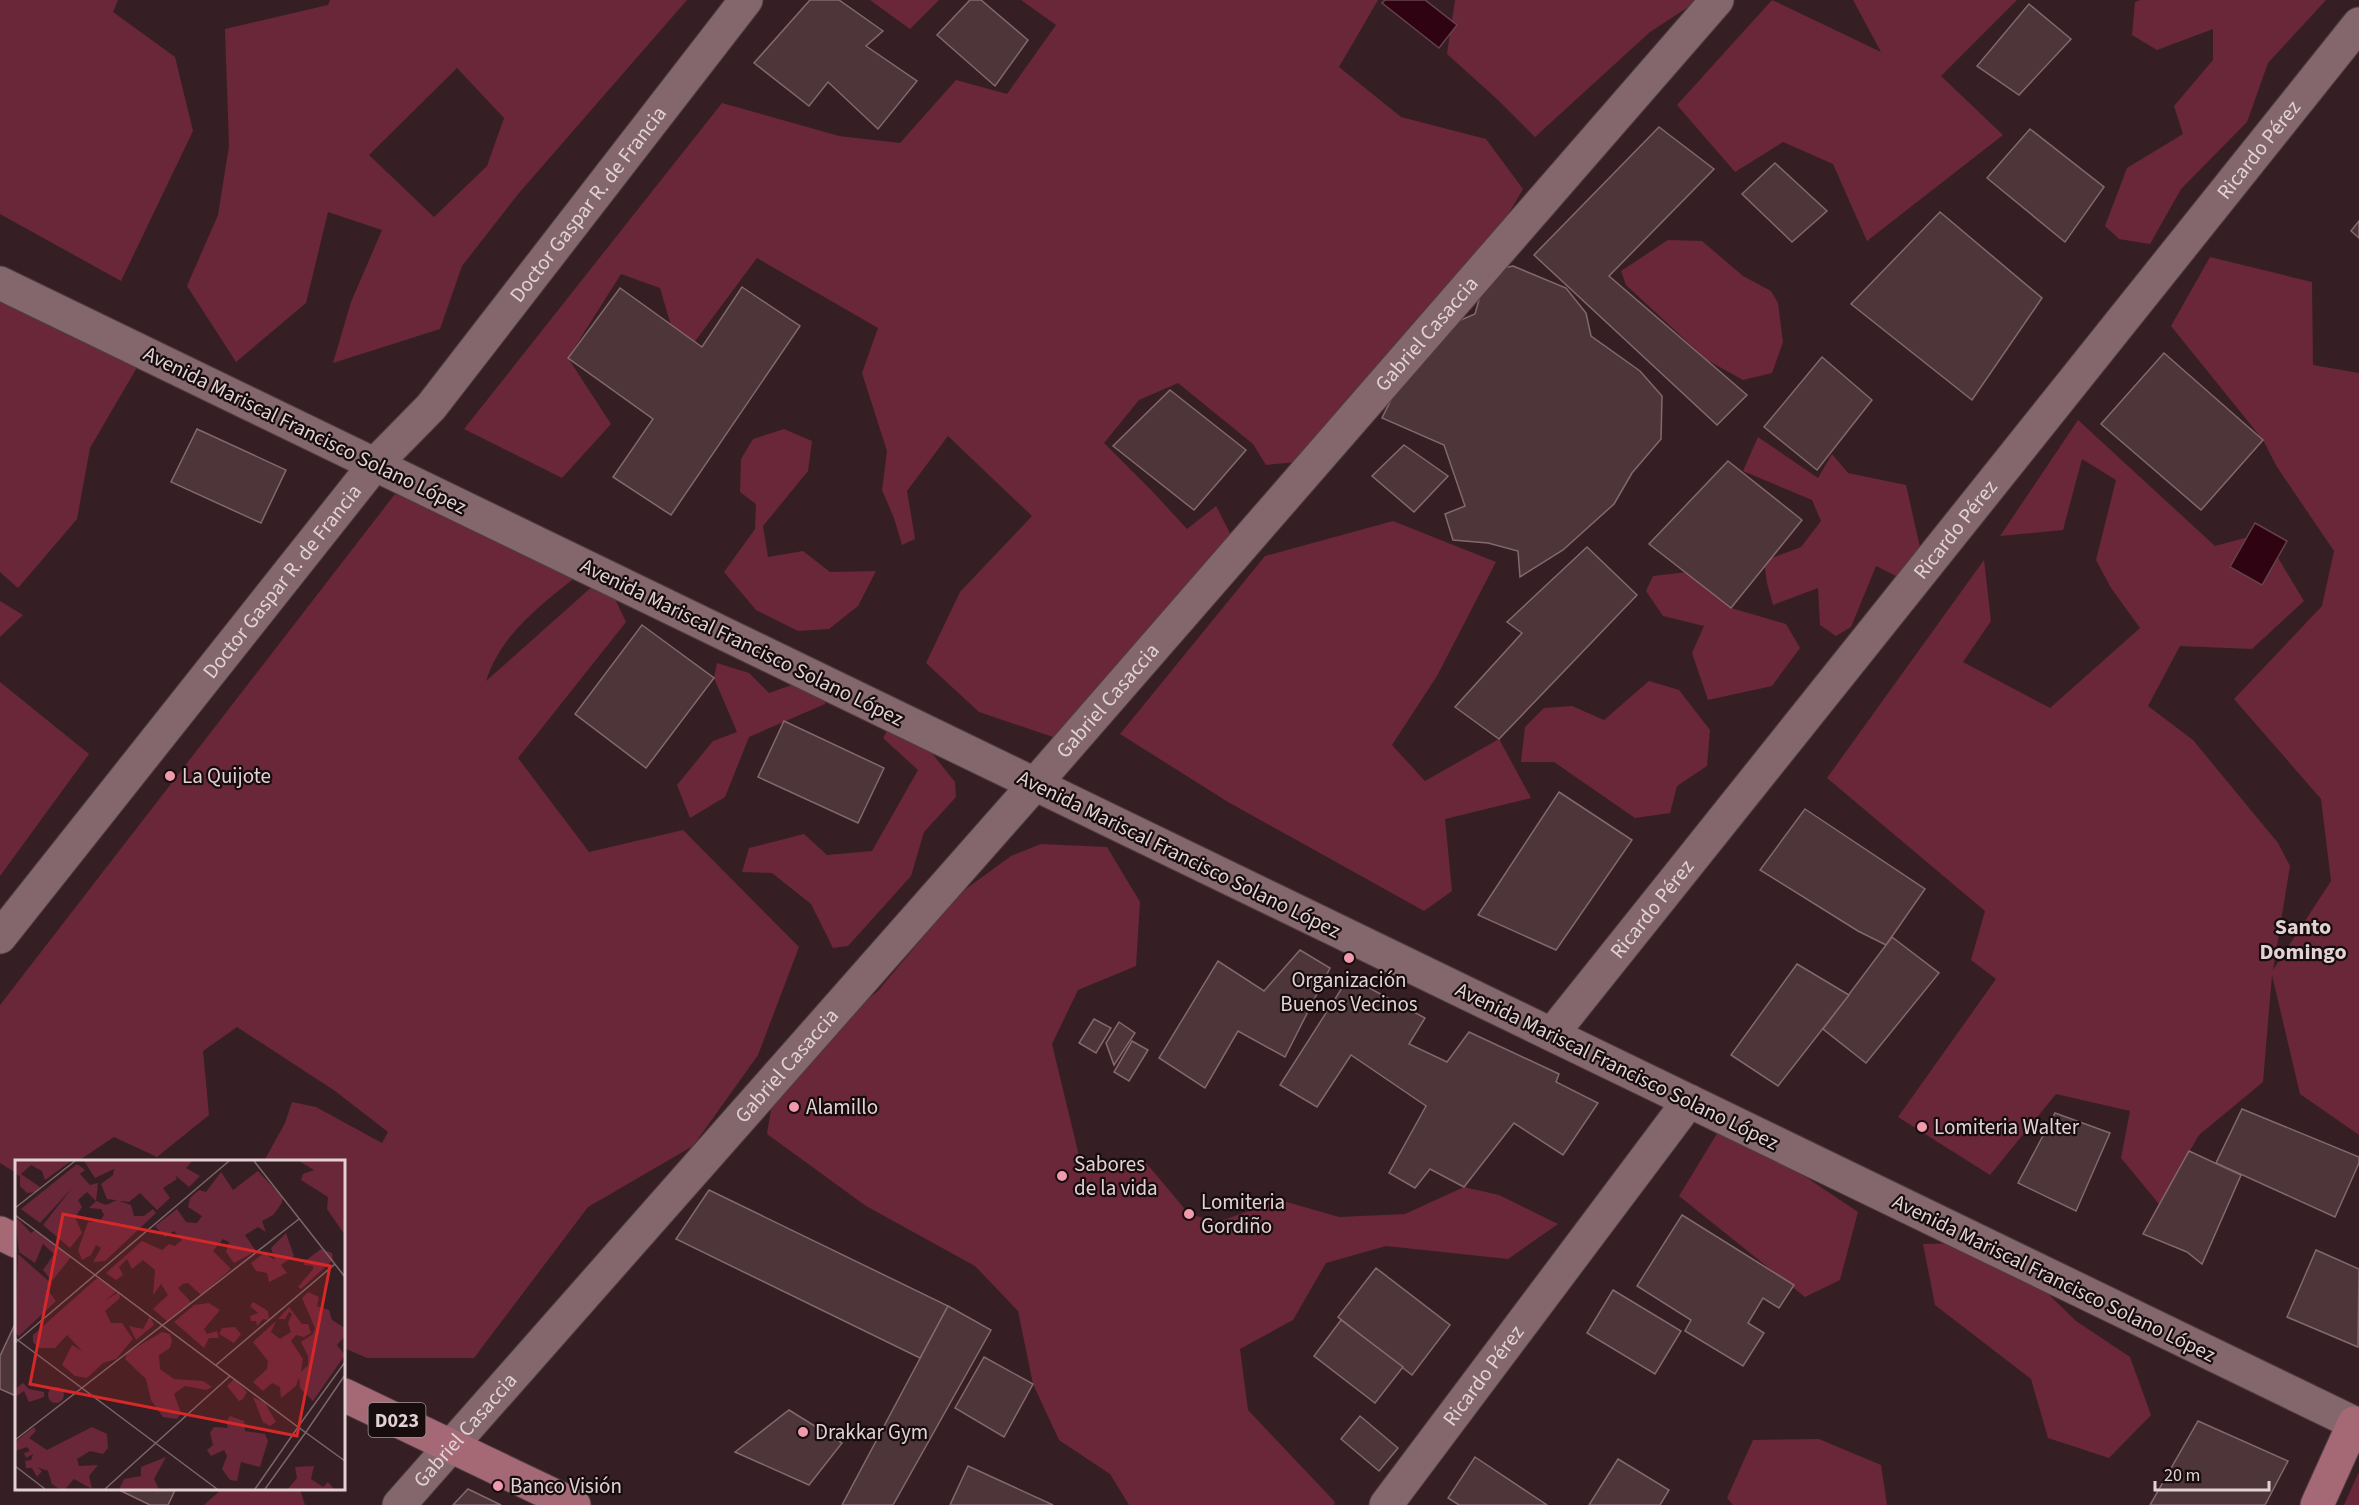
<svg xmlns="http://www.w3.org/2000/svg" width="2359" height="1505" font-family="'Source Sans 3',sans-serif">
  <style>
    .green { fill: #692739; fill-rule: evenodd }
    .water { fill: #300312; stroke: #65414c; stroke-width: 1.5 }
    .building { fill: #4d353a; stroke: #83686d; stroke-width: 1.5 }
    .lines { fill: none; stroke-linecap: round; stroke-linejoin: round }
    .street-casing { stroke: #4f3d41; stroke-width: 35 }
    .secondary-casing { stroke: #4f3d41; stroke-width: 35 }
    .primary-casing { stroke: #4f3d41; stroke-width: 35 }
    .street { stroke: #83676c; stroke-width: 33 }
    .secondary { stroke: #83676c; stroke-width: 33 }
    .primary { stroke: #a56976; stroke-width: 33 }
    .poi-dot { fill: #f29aad; stroke: #170c0e; stroke-width: 2 }
    .labels { text-anchor: middle; stroke-width: 4.5; stroke-linejoin: round; paint-order: stroke }
    .shield { fill: #170c0e; stroke: #a59799; stroke-width: 1.5 }
    .shield-label { font-size: 20px; font-weight: bold; fill: #e2d2d5 }
    .street-label { font-size: 21px; fill: #e2d2d5; stroke: #170c0e }
    .poi-label { font-size: 21px; fill: #e2d2d5; stroke: #170c0e; text-anchor: start }
    .neighbourhood-label { font-size: 22px; font-weight: bold; fill: #e2d2d5; stroke: #170c0e }
    .inset-road { fill: none; stroke: #7b676b; stroke-width: 1.5 }
    .view { fill: #d62828; fill-opacity: 0.15; stroke: #d62828; stroke-width: 3 }
    .inset-edge { fill: none; stroke: #e2d2d5; stroke-width: 3 }
  </style>
  <rect width="100%" height="100%" fill="#361f24"/>
  <g class="green">
    <path d="M0,0H118L113,12L175,57L193,131L121,281L0,214Z"/>
    <path d="M330,0H687L519,193L462,266L440,329L333,363L351,302L382,230L328,212L306,303L236,362L187,286L218,215L229,146L225,29L328,5ZM457,68L504,118L487,166L434,217L369,155Z"/>
    <path d="M870,0H939L910,29Z"/>
    <path d="M1021,0H1378L1339,67L1401,117L1486,139L1523,189L1457,301L1307,461L1266,465L1253,444L1178,383L1139,400L1104,443L1152,491L1187,529L1216,506L1233,539L1059,739L979,712L926,663L960,592L1032,516L948,436L907,491L915,539L902,545L894,518L882,490L887,451L862,373L878,328L757,258L681,360L660,288L621,274L568,358L611,424L562,478L464,429L722,103L839,136L900,143L956,80L1007,94L1056,25Z"/>
    <path d="M1455,0H1699L1650,32L1535,137L1497,99L1447,54Z"/>
    <path d="M1772,0L1881,52L1853,0H2017L1941,76L2003,135L1867,241L1833,164L1783,142L1735,172L1677,105Z"/>
    <path d="M2140,0H2326L2268,63L2247,122L2181,189L2150,244L2119,239L2105,226L2127,168L2183,134L2174,106L2213,60V29L2157,50L2132,35L2135,2Z"/>
    <path d="M1668,240L1702,241L1743,276L1771,291L1778,303L1783,342L1772,373L1743,380L1707,360L1626,285L1621,271Z"/>
    <path d="M2210,257L2312,282L2313,365L2359,373V1135L2300,1094L2272,975L2263,1082L2199,1135L2159,1204L2121,1158L2130,1111L2056,1094L1990,1175L1898,1117L1996,979L1971,960L1985,911L1827,778L1984,560L1991,621L1963,662L2050,708L2140,628L2111,588L2096,560L2116,480L2082,459L2063,530L2000,536L2078,420L2215,546L2263,533L2304,601L2252,649L2180,646L2148,706L2193,740L2278,843L2290,866L2273,970L2331,881L2321,799L2234,699L2322,606L2334,551L2277,467L2263,440L2171,326Z"/>
    <path d="M0,284L143,357L90,448L77,519L18,588L0,572Z"/>
    <path d="M784,429L812,441L808,471L763,526L768,557L803,551L830,572L876,571L858,606L829,629L798,631L756,610L724,572L755,529L756,504L740,492L741,459L753,439Z"/>
    <path d="M1758,437L1818,478L1832,454L1848,473L1906,485L1924,565L1904,580L1876,566L1851,627L1836,636L1820,625L1818,588L1773,605L1767,583L1764,561L1801,547L1821,521L1812,500L1743,471Z"/>
    <path d="M395,494L587,568C548,600 502,630 486,681L604,576L626,622L518,758L589,852L683,830L799,947L758,1055L693,1146L588,1207L474,1358H367L344,1348V1162L264,1161L285,1123L292,1102L316,1107L382,1143L388,1132L335,1091L237,1027L203,1051L209,1115L157,1157L114,1137L78,1161L16,1162V1173L0,1163V1005Z"/>
    <path d="M1393,521L1496,562L1437,676L1392,745L1425,781L1499,739L1531,798L1445,819L1452,891L1424,911L1228,802L1120,734L1265,556Z"/>
    <path d="M1696,571L1731,608L1786,624L1800,648L1772,686L1708,700L1692,653L1704,626L1663,616L1646,591L1653,576Z"/>
    <path d="M0,601L23,615L0,637Z"/>
    <path d="M717,663L749,673L769,693L814,677L826,687L825,704L749,737L725,797L690,818L677,785L713,741L737,732L714,678Z"/>
    <path d="M1649,681L1679,690L1710,730L1707,766L1677,786L1670,813L1635,818L1554,762H1521L1525,727L1544,708L1572,706L1604,720Z"/>
    <path d="M0,682L89,754L0,876Z"/>
    <path d="M907,722L955,782L956,797L924,832L911,876L848,946L833,948L811,904L772,873L742,872L749,848L804,834L827,855L872,851L918,770L883,738L891,724Z"/>
    <path d="M1041,844L1107,847L1140,902L1136,966L1078,990L1052,1044L1081,1164H1147L1189,1214L1218,1222L1280,1200L1339,1217L1405,1214L1464,1187L1499,1195L1558,1224L1508,1259L1386,1246L1326,1263L1293,1320L1240,1349L1248,1410L1335,1502L1334,1505H1129L1110,1474L1059,1440L1033,1384L1018,1311L975,1266L866,1206L767,1134L777,1073L878,991L959,894L1011,856Z"/>
    <path d="M1724,1122L1858,1212L1840,1280L1805,1297L1679,1196Z"/>
    <path d="M1976,1243L2030,1276L2076,1321L2130,1357L2151,1415L2109,1458L2048,1438L2031,1379L1935,1305L1923,1244Z"/>
    <path d="M1819,1439L1881,1465L1887,1505H1733L1727,1498L1753,1440Z"/>
    <path d="M2359,1473V1505H2344L2358,1474Z"/>
    <path d="M223,1488L300,1489L305,1505H204Z"/>
  </g>
  <g class="water">
    <path d="M1385,0H1425L1457,25L1439,48L1382,3Z"/>
    <path d="M2255,523L2287,541L2262,585L2230,567Z"/>
  </g>
  <g class="building">
    <path d="M810,0H839L883,31L866,46L917,81L878,129L828,82L809,106L754,63Z"/>
    <path d="M970,0H981L1028,40L995,86L937,35Z"/>
    <path d="M2029,4L2071,39L2019,95L1977,66Z"/>
    <path d="M1659,127L1714,169L1609,276L1747,395L1717,425L1534,255Z"/>
    <path d="M2030,129L2104,187L2065,242L1987,178Z"/>
    <path d="M1775,163L1827,211L1792,242L1742,194Z"/>
    <path d="M1940,212L2042,298L1972,400L1851,304Z"/>
    <path d="M2359,221V238L2351,231Z"/>
    <path d="M1513,266L1566,288L1586,313L1591,336L1640,371L1662,396L1661,439L1632,473L1614,504L1563,550L1520,577L1518,551L1488,543L1453,540L1445,514L1465,506L1444,445L1382,418L1408,366L1442,328L1475,314L1487,271Z"/>
    <path d="M742,287L800,326L671,515L613,477L653,419L568,358L620,288L702,347Z"/>
    <path d="M2164,353L2263,440L2201,510L2101,424Z"/>
    <path d="M1822,357L1872,400L1817,470L1764,427Z"/>
    <path d="M1170,390L1246,450L1194,510L1113,446Z"/>
    <path d="M197,429L286,470L261,523L171,482Z"/>
    <path d="M1404,445L1448,476L1414,512L1372,476Z"/>
    <path d="M1728,461L1802,520L1731,608L1649,544Z"/>
    <path d="M1587,547L1637,595L1499,739L1455,707L1522,633L1507,622Z"/>
    <path d="M642,625L714,678L646,768L575,714Z"/>
    <path d="M784,721L884,768L858,823L758,777Z"/>
    <path d="M1559,792L1632,840L1556,950L1478,915Z"/>
    <path d="M1805,809L1925,889L1886,945L1858,931L1760,870Z"/>
    <path d="M1892,937L1939,973L1866,1063L1823,1029Z"/>
    <path d="M1300,950L1330,968L1285,1057L1238,1031L1205,1088L1159,1058L1218,961L1264,991Z"/>
    <path d="M1797,964L1849,995L1778,1086L1731,1055Z"/>
    <path d="M1349,977L1425,1018L1409,1044L1447,1062L1469,1032L1559,1074L1556,1082L1598,1103L1563,1155L1514,1123L1464,1187L1430,1169L1415,1188L1389,1173L1426,1106L1351,1055L1317,1107L1280,1085Z"/>
    <path d="M1094,1019L1111,1028L1096,1053L1079,1043Z"/>
    <path d="M1119,1022L1135,1033L1114,1065L1106,1043Z"/>
    <path d="M1132,1041L1148,1050L1129,1081L1114,1072Z"/>
    <path d="M2242,1109L2359,1157V1163L2335,1217L2216,1163Z"/>
    <path d="M2055,1113L2110,1133L2076,1211L2018,1183Z"/>
    <path d="M2189,1151L2241,1175L2202,1264L2187,1252L2143,1234Z"/>
    <path d="M709,1190L948,1306L920,1358L676,1239Z"/>
    <path d="M1682,1215L1794,1285L1779,1308L1763,1298L1748,1323L1764,1333L1743,1366L1685,1331L1691,1320L1637,1286Z"/>
    <path d="M2316,1250L2359,1269L2358,1347L2287,1317Z"/>
    <path d="M1376,1268L1450,1325L1412,1375L1338,1317Z"/>
    <path d="M1613,1290L1681,1331L1655,1374L1587,1333Z"/>
    <path d="M948,1306L991,1330L893,1505H842Z"/>
    <path d="M1341,1320L1403,1367L1375,1403L1314,1356Z"/>
    <path d="M15,1324L16,1325V1396L0,1389V1356Z"/>
    <path d="M984,1357L1033,1384L1004,1437L955,1408Z"/>
    <path d="M789,1410L842,1443L809,1485L735,1452Z"/>
    <path d="M1360,1416L1398,1448L1379,1471L1341,1439Z"/>
    <path d="M2198,1421L2288,1461L2265,1505H2150Z"/>
    <path d="M1475,1457L1547,1505H1459L1448,1498Z"/>
    <path d="M1618,1459L1669,1490L1660,1505H1589Z"/>
    <path d="M968,1466L1053,1505H950Z"/>
    <path d="M115,1488H176L168,1505H150Z"/>
    <path d="M468,1489L501,1505H453Z"/>
  </g>
  <g class="lines">
    <g class="street-casing">
      <g id="street">
        <path id="s1" d="M0,937L375,464L431,407L746,0"/>
        <path id="s2" d="M1552,1034L2359,24"/>
        <path id="s3" d="M399,1505L1035,784L1717,0"/>
        <path id="s4" d="M1386,1505L1689,1101"/>
      </g>
    </g>
    <g class="secondary-casing">
      <path id="secondary" d="M0,283L2354,1423"/>
    </g>
    <g class="primary-casing">
      <g id="primary">
        <path d="M0,1233L16,1241"/>
        <path d="M344,1395L574,1505"/>
        <path d="M2317,1505L2354,1423L2359,1425"/>
      </g>
    </g>
    <use href="#street" class="street"/>
    <use href="#secondary" class="secondary"/>
    <use href="#primary" class="primary"/>
  </g>
  <g class="poi-dot">
    <circle cx="170" cy="776" r="6"/>
    <circle cx="1349" cy="958" r="6"/>
    <circle cx="794" cy="1107" r="6"/>
    <circle cx="1922" cy="1127" r="6"/>
    <circle cx="1062" cy="1176" r="6"/>
    <circle cx="1189" cy="1214" r="6"/>
    <circle cx="803" cy="1432" r="6"/>
    <circle cx="498" cy="1486" r="6"/>
  </g>
  <g class="labels">
    <rect class="shield" x="368.5" y="1403" width="57" height="34" rx="4.5"/>
    <g class="shield-label">
      <text x="397" y="1427">D023</text>
    </g>
    <g class="street-label">
      <text dy="7" stroke="none"><textPath href="#s2" startOffset="1132">Ricardo Pérez</textPath></text>
      <text dy="7" stroke="none"><textPath href="#s1" startOffset="940">Doctor Gaspar R. de Francia</textPath></text>
      <text dy="7" stroke="none"><textPath href="#s3" startOffset="1558">Gabriel Casaccia</textPath></text>
      <text transform="translate(305 430) rotate(26)" y="7">Avenida Mariscal Francisco Solano López</text>
      <text dy="7" stroke="none"><textPath href="#s2" startOffset="646">Ricardo Pérez</textPath></text>
      <text dy="7" stroke="none"><textPath href="#s1" startOffset="454">Doctor Gaspar R. de Francia</textPath></text>
      <text transform="translate(742 642) rotate(26)" y="7">Avenida Mariscal Francisco Solano López</text>
      <text dy="7" stroke="none"><textPath href="#s3" startOffset="1072">Gabriel Casaccia</textPath></text>
      <text transform="translate(1179 854) rotate(26)" y="7">Avenida Mariscal Francisco Solano López</text>
      <text dy="7" stroke="none"><textPath href="#s2" startOffset="160">Ricardo Pérez</textPath></text>
      <text dy="7" stroke="none"><textPath href="#s3" startOffset="586">Gabriel Casaccia</textPath></text>
      <text transform="translate(1617 1066) rotate(26)" y="7">Avenida Mariscal Francisco Solano López</text>
      <text transform="translate(2054 1278) rotate(26)" y="7">Avenida Mariscal Francisco Solano López</text>
      <text dy="7" stroke="none"><textPath href="#s4" startOffset="162">Ricardo Pérez</textPath></text>
      <text dy="7" stroke="none"><textPath href="#s3" startOffset="100">Gabriel Casaccia</textPath></text>
    </g>
    <g class="poi-label">
      <text x="182" y="783">La Quijote</text>
      <text x="1349" y="987" text-anchor="middle">Organización<tspan x="1349" dy="24">Buenos Vecinos</tspan></text>
      <text x="806" y="1114">Alamillo</text>
      <text x="1934" y="1134">Lomiteria Walter</text>
      <text x="1074" y="1171">Sabores<tspan x="1074" dy="24">de la vida</tspan></text>
      <text x="1201" y="1209">Lomiteria<tspan x="1201" dy="24">Gordiño</tspan></text>
      <text x="815" y="1439">Drakkar Gym</text>
      <text x="510" y="1493">Banco Visión</text>
    </g>
    <g class="neighbourhood-label">
      <text x="2303" y="934">Santo<tspan x="2303" dy="25">Domingo</tspan></text>
    </g>
  </g>
  <g transform="translate(15 1160)">
    <rect width="330" height="330" fill="#361f24"/>
    <path d="M0,1H56L30,20L27,11L16,5L6,14L25,27L22,32L12,33L5,26V16L0,14ZM69,1H177L171,8L185,16L174,27L160,15L162,19L148,28L155,38L142,50L125,33L114,42L92,39L86,24L98,15L99,9L80,18ZM284,1H330V75L312,49L313,37L286,20L288,14L299,10ZM62,4L70,10L65,14L75,25L83,23L81,41L91,45L102,40L116,45L119,56H129L138,49L141,53L90,101L78,102L86,88L81,85L76,95L67,100L63,90L73,62L85,61L89,55L86,49L74,48L81,41L72,32L63,40L67,47L60,57L67,73L55,88L28,65L57,28L25,63L6,49ZM243,11L267,37V43L258,55L247,61L251,72L243,67L230,75L241,91L219,103L211,92L214,82L208,79L198,91L216,109L186,135L173,123L168,124L163,128L176,142L152,161L138,149L153,135L146,124L138,135L140,110L128,100L117,109L112,99L104,107L108,115L101,120L91,113L127,81L147,90L154,84L160,86L167,80L159,71L150,77L140,66L162,49L171,62L182,63L187,56L173,47L175,38L184,30L191,32L206,12L218,30ZM0,56L16,73L20,70L56,97L37,121L28,110L39,94L28,84L20,103L4,92ZM271,73L279,96L266,105L272,113L254,122L252,113L241,111L236,103L249,93L260,100L256,88ZM306,89L317,93L318,100L286,129L283,127L298,109V106L289,105L290,101ZM3,94L37,124L31,128L41,141L4,176L0,172ZM82,118L102,131L89,141L104,132L105,138L90,151L96,163H107L118,179L101,199L88,203L72,218L60,216L47,205L57,185L67,191L52,175L40,188H24L18,182V175ZM293,132L304,137L302,146L314,150L317,160L330,168V176L322,185L330,195L298,241L285,228L284,217L281,226L266,238L265,227L257,223L248,231L238,222L252,209L253,201L238,182L261,161L256,172L265,179L276,172L273,163L277,154L274,152L270,159H263L274,147L287,164H293L296,173L289,177L281,175L276,181L288,199L286,212L293,205V196L286,182L298,174L300,168L287,138ZM238,142L253,151L254,160L248,159L242,166L241,161H236L235,156L243,153L235,146ZM194,143L205,150L189,169L192,174L202,171L204,178H194L189,188L159,162L179,145ZM135,156L139,165L121,180L114,166L128,169ZM220,167L226,174L219,183L204,174L207,168ZM147,172L155,174L157,181L155,188L144,195L145,209L159,219L188,221L197,227L191,230L170,226L159,234L166,253L162,259L148,257L136,240L131,219L110,199L112,193ZM219,219L232,232L228,239L224,241L212,226ZM8,223L14,229L29,232V237L14,242L9,231L0,237V229ZM33 235a8 8 0 1 1 16 0a8 8 0 1 1-16 0ZM238,237L250,243L261,262L255,266L248,262ZM215,256L229,261L230,271L250,274L253,281L245,307L226,302L222,321L215,320L207,309L212,296L209,290L196,296L192,290L198,285L195,273L199,267L213,268L211,262ZM19,267L21,271L14,278L32,290L77,267L92,274L93,288L88,294L75,291L62,299L64,306L83,305L74,316L77,329L59,319L50,329L43,328L37,324L33,311L22,307L27,311L22,317L17,308H11L10,301L16,300L18,294L11,298L9,293L15,291L12,287L0,291V282ZM151,297L139,319L144,329H104L109,319L126,316V307ZM299,306L296,319L308,327L313,322L319,329H273L282,318L280,307Z" fill="#692739"/>
    <path class="inset-road" d="M239,1L330,117M0,48L60,1M0,55L283,267L330,202M0,178L202,329M0,183L214,1M201,205L320,104M291,272L330,215M0,280L284,59M0,306L30,329M90,329L215,216M240,329L283,267L330,301M250,329L291,272"/>
    <path class="view" d="M48,54L315,106L282,276L15,224Z"/>
    <rect width="330" height="330" class="inset-edge"/>
  </g>
  <path d="M2155 1481v9h114v-9" fill="none" stroke="#e2d2d5" stroke-width="3"/>
  <text x="2164" y="1481" font-size="18" fill="#e2d2d5" stroke="#170c0e" stroke-width="4.5" paint-order="stroke">20 m</text>
</svg>
